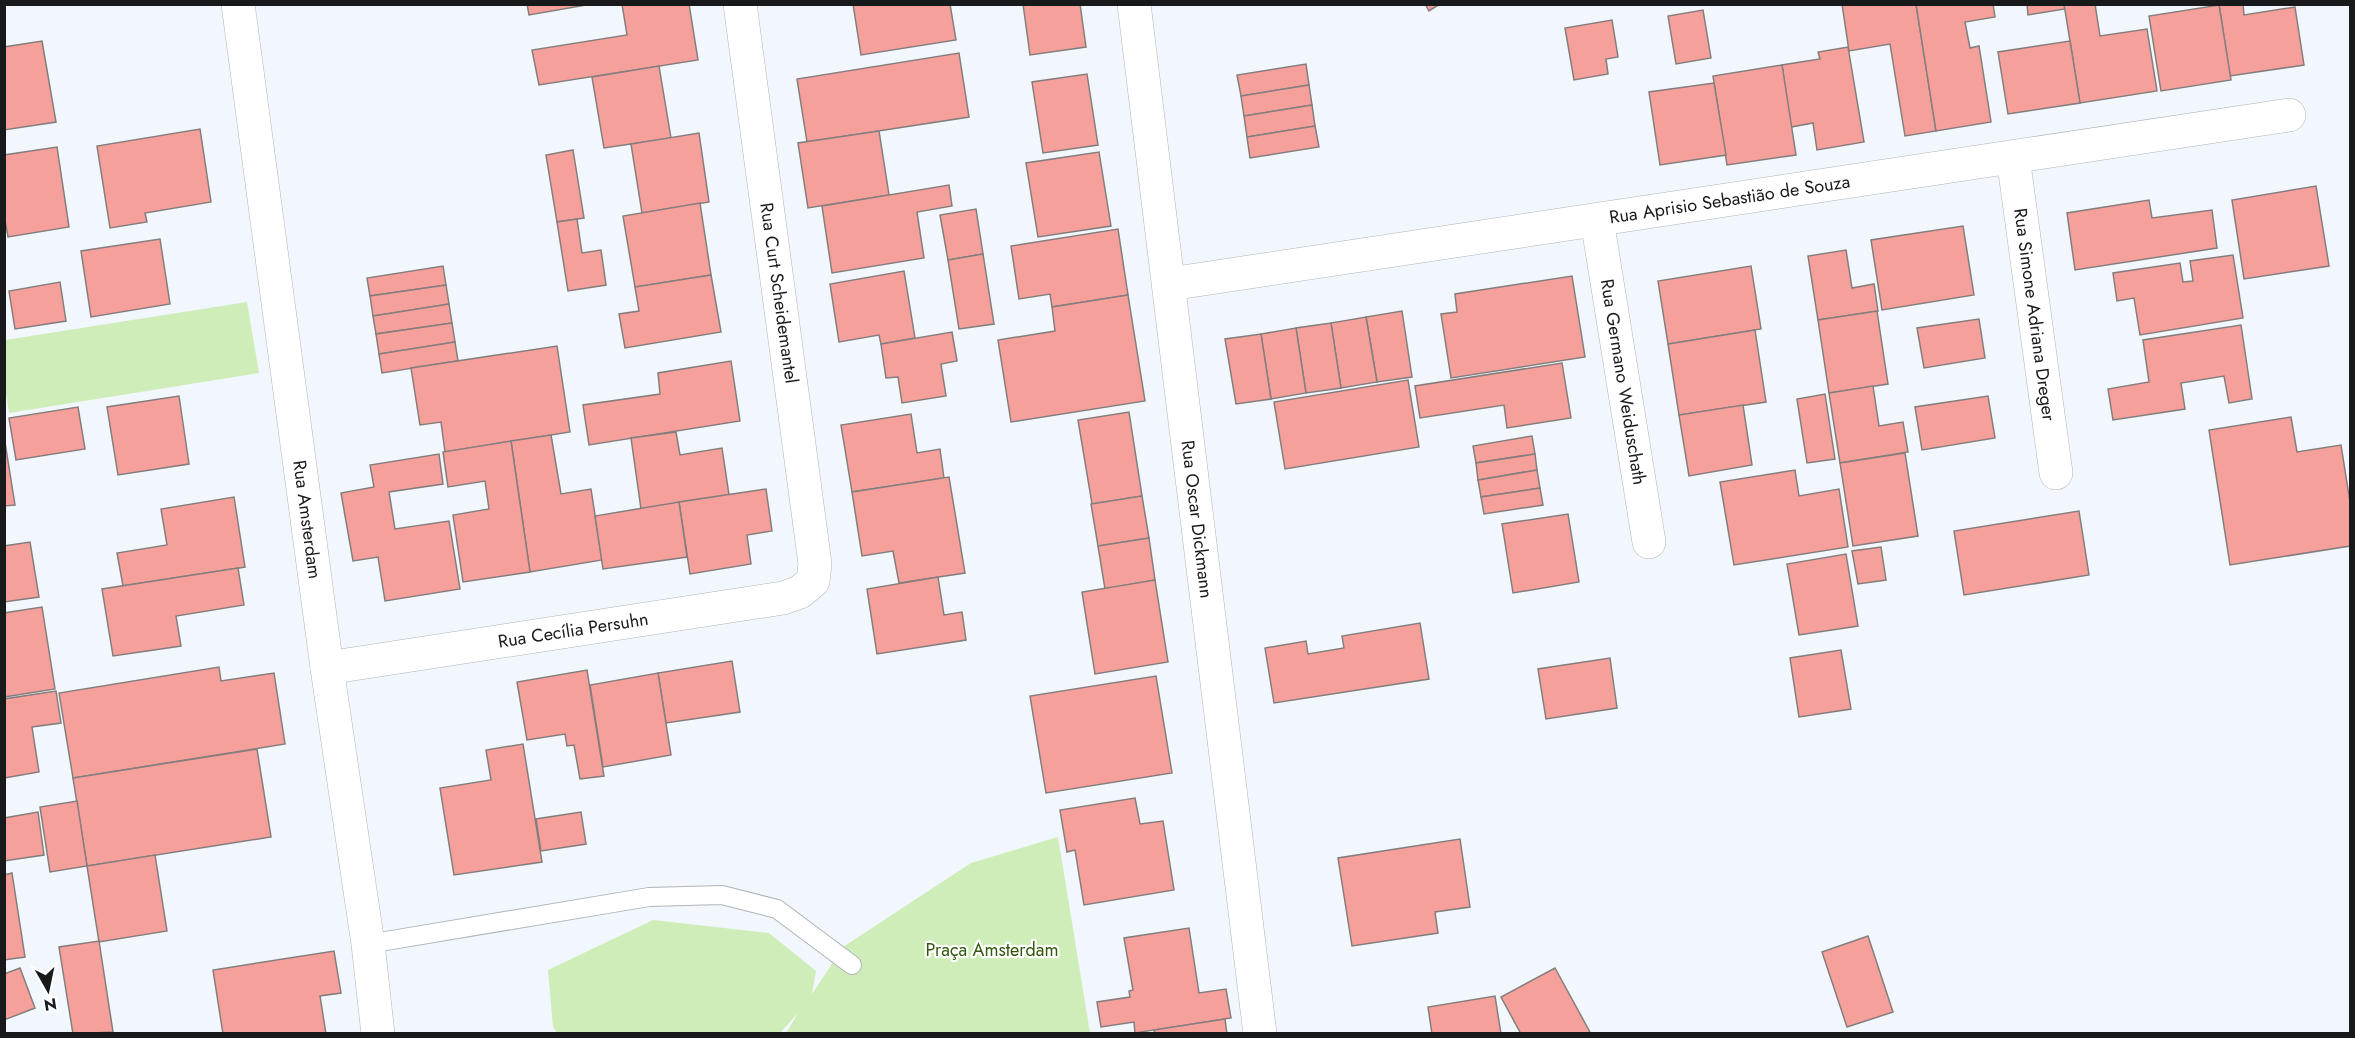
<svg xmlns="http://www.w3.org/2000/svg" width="2355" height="1038" font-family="Jost,sans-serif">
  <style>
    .green { fill: #cfedb9 }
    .building { fill: #f6a09c; stroke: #857d7d; stroke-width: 1.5 }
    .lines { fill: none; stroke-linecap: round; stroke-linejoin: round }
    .lane-casing { stroke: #afb4b9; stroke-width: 20 }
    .street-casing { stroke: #afb4b9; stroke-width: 34 }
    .secondary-casing { stroke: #afb4b9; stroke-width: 34 }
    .lane { stroke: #fff; stroke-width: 18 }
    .street { stroke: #fff; stroke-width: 33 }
    .secondary { stroke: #fff; stroke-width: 33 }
    .labels { text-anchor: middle; stroke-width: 4.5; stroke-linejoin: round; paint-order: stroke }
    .street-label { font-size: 18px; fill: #17191b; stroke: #fff }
    .park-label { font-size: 18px; fill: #33560b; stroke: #fff }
  </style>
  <rect width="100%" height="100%" fill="#f1f7fc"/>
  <g class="green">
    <path d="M247,302L259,373L9,413L5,387V340Z"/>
    <path d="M1058,837L1090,1033H786L798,1013L780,1033H557L553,1027L548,970L653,920L769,933L816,971L812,994L843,947L971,863Z"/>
  </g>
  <g class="building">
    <path d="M527,4H592L529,15Z"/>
    <path d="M622,4H689L698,60L539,85L532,50L627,35Z"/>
    <path d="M853,4H950L956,40L861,55Z"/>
    <path d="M1023,4H1080L1086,47L1030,55Z"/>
    <path d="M1425,4H1440L1429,11Z"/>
    <path d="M1842,4H1916L1936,131L1905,136L1890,44L1849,51Z"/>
    <path d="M1916,4H1993L1995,17L1965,22L1970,48L1979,46L1991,122L1936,131Z"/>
    <path d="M2027,4H2064L2065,9L2028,15Z"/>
    <path d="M2064,4H2095L2100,36L2147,29L2157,91L2080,103Z"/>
    <path d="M2243,4L2244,15L2295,7L2304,65L2230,76L2219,4Z"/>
    <path d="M2219,5L2231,80L2161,91L2149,16Z"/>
    <path d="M1703,10L1711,58L1676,64L1668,16Z"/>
    <path d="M1612,20L1618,57L1606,59L1608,74L1574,80L1565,28Z"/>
    <path d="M42,41L56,122L4,130V47Z"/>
    <path d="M2070,41L2080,103L2008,114L1998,52Z"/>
    <path d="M1848,47L1864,142L1817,150L1813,123L1791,127L1782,65L1820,59L1818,52Z"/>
    <path d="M959,53L969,117L807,142L797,79Z"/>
    <path d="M1306,64L1309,85L1241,96L1237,75Z"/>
    <path d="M1782,65L1796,155L1727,165L1713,76Z"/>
    <path d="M659,66L671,138L604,148L592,77Z"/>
    <path d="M1087,74L1098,145L1043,153L1032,82Z"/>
    <path d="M1714,83L1726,155L1660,165L1649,92Z"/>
    <path d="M1309,85L1312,105L1244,116L1241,96Z"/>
    <path d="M1312,105L1315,126L1247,137L1244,116Z"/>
    <path d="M1315,126L1319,147L1250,158L1247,137Z"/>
    <path d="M200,129L211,202L145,213L147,222L110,228L97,146Z"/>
    <path d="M879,131L889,195L808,208L798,143Z"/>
    <path d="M699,133L709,202L642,213L631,144Z"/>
    <path d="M57,147L69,227L8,237L4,215V155Z"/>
    <path d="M573,150L584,218L557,222L546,155Z"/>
    <path d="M1099,152L1111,226L1038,237L1026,163Z"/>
    <path d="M949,185L952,206L917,212L924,258L832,273L822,206Z"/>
    <path d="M2316,186L2329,266L2244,279L2232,200Z"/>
    <path d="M2149,200L2152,218L2212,210L2217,248L2075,270L2067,213Z"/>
    <path d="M700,203L711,275L635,287L623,216Z"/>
    <path d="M976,209L983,254L948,260L940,215Z"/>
    <path d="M577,219L582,253L601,250L606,285L568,291L557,222Z"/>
    <path d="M1963,226L1974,295L1882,310L1871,240Z"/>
    <path d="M1118,229L1128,295L1052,307L1050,294L1019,299L1011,246Z"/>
    <path d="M160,239L170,304L91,317L81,251Z"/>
    <path d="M1846,250L1852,288L1874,284L1878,311L1818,320L1808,256Z"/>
    <path d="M983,254L994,324L959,329L948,260Z"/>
    <path d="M2233,255L2243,318L2140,335L2134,298L2117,301L2113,273L2180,263L2183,282L2193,281L2190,261Z"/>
    <path d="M443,266L446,285L370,296L367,278Z"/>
    <path d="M1751,266L1761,329L1668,344L1658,281Z"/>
    <path d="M904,271L915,338L881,344L879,335L839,342L830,284Z"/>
    <path d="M711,275L721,332L625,348L619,314L639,311L635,287Z"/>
    <path d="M1572,276L1585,357L1451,378L1441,314L1457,312L1455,294Z"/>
    <path d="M60,282L66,321L15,329L9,291Z"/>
    <path d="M446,285L449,304L373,316L370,296Z"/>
    <path d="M1128,295L1145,401L1011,422L998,340L1055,331L1052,307Z"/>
    <path d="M449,304L452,323L376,334L373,316Z"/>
    <path d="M1402,311L1412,377L1377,382L1366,317Z"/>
    <path d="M1877,311L1888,384L1829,393L1818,320Z"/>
    <path d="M1366,317L1377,382L1341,388L1331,323Z"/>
    <path d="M1979,319L1985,358L1924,368L1917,328Z"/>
    <path d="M452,323L455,342L379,354L376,334Z"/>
    <path d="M1331,323L1341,388L1306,393L1296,328Z"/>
    <path d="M2241,325L2252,399L2229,403L2224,376L2181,383L2185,409L2113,420L2108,389L2149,382L2143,340Z"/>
    <path d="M1296,328L1306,393L1271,399L1261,334Z"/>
    <path d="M1755,330L1766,402L1679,415L1668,344Z"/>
    <path d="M952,332L957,361L941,364L946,396L902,403L898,377L886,378L881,344Z"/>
    <path d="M1261,334L1271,399L1236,404L1225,339Z"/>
    <path d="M455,342L458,361L382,373L379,354Z"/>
    <path d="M557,346L570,432L445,452L441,422L420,425L411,368Z"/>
    <path d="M731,361L740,421L589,445L583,405L660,394L658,373Z"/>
    <path d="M1562,363L1571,418L1507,428L1504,405L1420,418L1415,386Z"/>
    <path d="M1408,380L1419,447L1285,469L1274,402Z"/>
    <path d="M1873,386L1879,426L1903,422L1908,452L1840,463L1829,393Z"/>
    <path d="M1825,394L1835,459L1807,463L1797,399Z"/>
    <path d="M179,396L189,464L118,475L107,407Z"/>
    <path d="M1988,396L1995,438L1922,450L1915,407Z"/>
    <path d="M1743,405L1752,465L1689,476L1679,415Z"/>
    <path d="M78,407L85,449L16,460L9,418Z"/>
    <path d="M1129,412L1142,496L1092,504L1078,420Z"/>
    <path d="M911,414L917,453L940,449L944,478L852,492L841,425Z"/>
    <path d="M2291,417L2297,452L2341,445L2350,502V546L2230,565L2209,430Z"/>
    <path d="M676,432L680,455L722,448L729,495L641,509L631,438Z"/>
    <path d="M551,435L561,494L591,489L602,560L530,572L511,441Z"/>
    <path d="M4,436L15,505L4,506Z"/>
    <path d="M1532,436L1535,454L1476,463L1473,446Z"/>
    <path d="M511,441L530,572L463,582L453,515L489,509L485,481L448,487L443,452Z"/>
    <path d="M1905,453L1918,536L1853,546L1840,463Z"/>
    <path d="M439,454L443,484L389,492L395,529L449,521L460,589L385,601L378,557L353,561L341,493L374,487L370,465Z"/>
    <path d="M1535,454L1537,470L1478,480L1476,463Z"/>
    <path d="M1537,470L1540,488L1481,497L1478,480Z"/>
    <path d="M1795,470L1799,496L1839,489L1848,547L1734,565L1720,482Z"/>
    <path d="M949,477L965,573L899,583L893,551L862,556L852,492Z"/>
    <path d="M1540,488L1543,505L1484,514L1481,497Z"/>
    <path d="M766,489L772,531L747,535L751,564L690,574L679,502Z"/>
    <path d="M1142,496L1149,538L1098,546L1091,504Z"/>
    <path d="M234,497L245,567L123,586L117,553L167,545L161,509Z"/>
    <path d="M679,502L687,557L603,569L595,516Z"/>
    <path d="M2079,511L2089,575L1964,595L1954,531Z"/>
    <path d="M1568,514L1579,582L1513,593L1502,524Z"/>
    <path d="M1149,538L1155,580L1105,589L1098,546Z"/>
    <path d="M30,542L39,597L4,602V546Z"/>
    <path d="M1881,547L1886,580L1858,584L1852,551Z"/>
    <path d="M1846,554L1858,626L1799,635L1787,564Z"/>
    <path d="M238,568L244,605L176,616L181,646L113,656L102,589Z"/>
    <path d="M938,577L944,615L962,612L966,640L877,654L867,589Z"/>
    <path d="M1155,580L1168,662L1095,674L1082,592Z"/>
    <path d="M42,607L55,689L4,697V613Z"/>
    <path d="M1420,623L1429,679L1274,703L1265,648L1306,641L1308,654L1344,648L1342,636Z"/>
    <path d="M1841,650L1851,709L1799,717L1790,658Z"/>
    <path d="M1610,658L1617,708L1546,719L1538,669Z"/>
    <path d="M732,661L740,712L666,723L658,673Z"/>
    <path d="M219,667L221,681L274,673L285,744L73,778L59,693Z"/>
    <path d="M587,670L604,776L580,779L574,745L567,746L565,734L527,740L517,682Z"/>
    <path d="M658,673L671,755L603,767L590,685Z"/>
    <path d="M1156,676L1172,773L1046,793L1030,696Z"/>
    <path d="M56,691L61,723L32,727L39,772L4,778V699Z"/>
    <path d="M523,744L542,862L454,875L440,788L491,780L486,750Z"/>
    <path d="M257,749L271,837L87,866L73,778Z"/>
    <path d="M1135,798L1140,824L1163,821L1174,890L1084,905L1075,850L1067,852L1060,810Z"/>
    <path d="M77,801L87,866L50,872L40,807Z"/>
    <path d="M38,812L44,855L4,861V818Z"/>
    <path d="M581,812L586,844L541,851L536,819Z"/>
    <path d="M1460,839L1470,907L1435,912L1438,933L1352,946L1338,858Z"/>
    <path d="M155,855L167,931L99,942L87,866Z"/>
    <path d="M12,873L25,957L4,960V875Z"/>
    <path d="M1189,928L1199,993L1226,989L1231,1018L1135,1033L1134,1022L1101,1027L1097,1002L1130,997L1129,991L1133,990L1124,938Z"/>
    <path d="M1868,936L1893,1012L1847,1027L1822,952Z"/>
    <path d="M99,941L113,1032L73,1034L59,947Z"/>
    <path d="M334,951L341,993L320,996L326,1034H223L213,970Z"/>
    <path d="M20,968L35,1008L4,1020V974Z"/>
    <path d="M1555,968L1591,1034H1521L1501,997Z"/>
    <path d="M1495,996L1501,1034H1432L1428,1007Z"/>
    <path d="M1225,1019L1227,1034H1155L1154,1030Z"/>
  </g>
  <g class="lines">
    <g class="lane-casing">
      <path id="lane" d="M368,944L649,897L722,895L777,909L852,965"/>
    </g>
    <g class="street-casing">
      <g id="street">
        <path id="s1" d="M238,4L327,668L368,944L378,1034"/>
        <path id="s2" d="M2013,157L2056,473"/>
        <path id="s3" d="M1597,220L1649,542"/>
        <path id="s4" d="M1170,284L2289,115"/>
        <path id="s5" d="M327,668L783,598L800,592L813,581L815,564L740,4"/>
      </g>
    </g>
    <g class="secondary-casing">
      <g id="secondary">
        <path id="s6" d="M1134,4L1260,1034"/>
      </g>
    </g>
    <use href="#lane" class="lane"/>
    <use href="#street" class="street"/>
    <use href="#secondary" class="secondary"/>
  </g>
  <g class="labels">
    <g class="street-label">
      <text dy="6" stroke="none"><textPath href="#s4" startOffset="566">Rua Aprisio Sebastião de Souza</textPath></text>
      <text transform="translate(779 293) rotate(82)" y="6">Rua Curt Scheidemantel</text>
      <text dy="6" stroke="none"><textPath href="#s2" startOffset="159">Rua Simone Adriana Dreger</textPath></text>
      <text dy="6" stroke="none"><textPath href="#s3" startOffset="164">Rua Germano Weiduschath</textPath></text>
      <text dy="6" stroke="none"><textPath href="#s1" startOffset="520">Rua Amsterdam</textPath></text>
      <text dy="6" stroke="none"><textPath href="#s6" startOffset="519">Rua Oscar Dickmann</textPath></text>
      <text dy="6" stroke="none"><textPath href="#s5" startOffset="249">Rua Cecília Persuhn</textPath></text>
    </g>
    <g class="park-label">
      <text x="992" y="956">Praça Amsterdam</text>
    </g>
  </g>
  <rect width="2355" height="1038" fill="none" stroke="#17191b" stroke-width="12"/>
  <g transform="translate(48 990) rotate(171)" stroke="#ffffff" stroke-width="4.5" paint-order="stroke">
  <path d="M0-4.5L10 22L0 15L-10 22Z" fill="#17191b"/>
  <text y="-9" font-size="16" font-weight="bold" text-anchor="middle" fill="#17191b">N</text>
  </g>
</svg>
